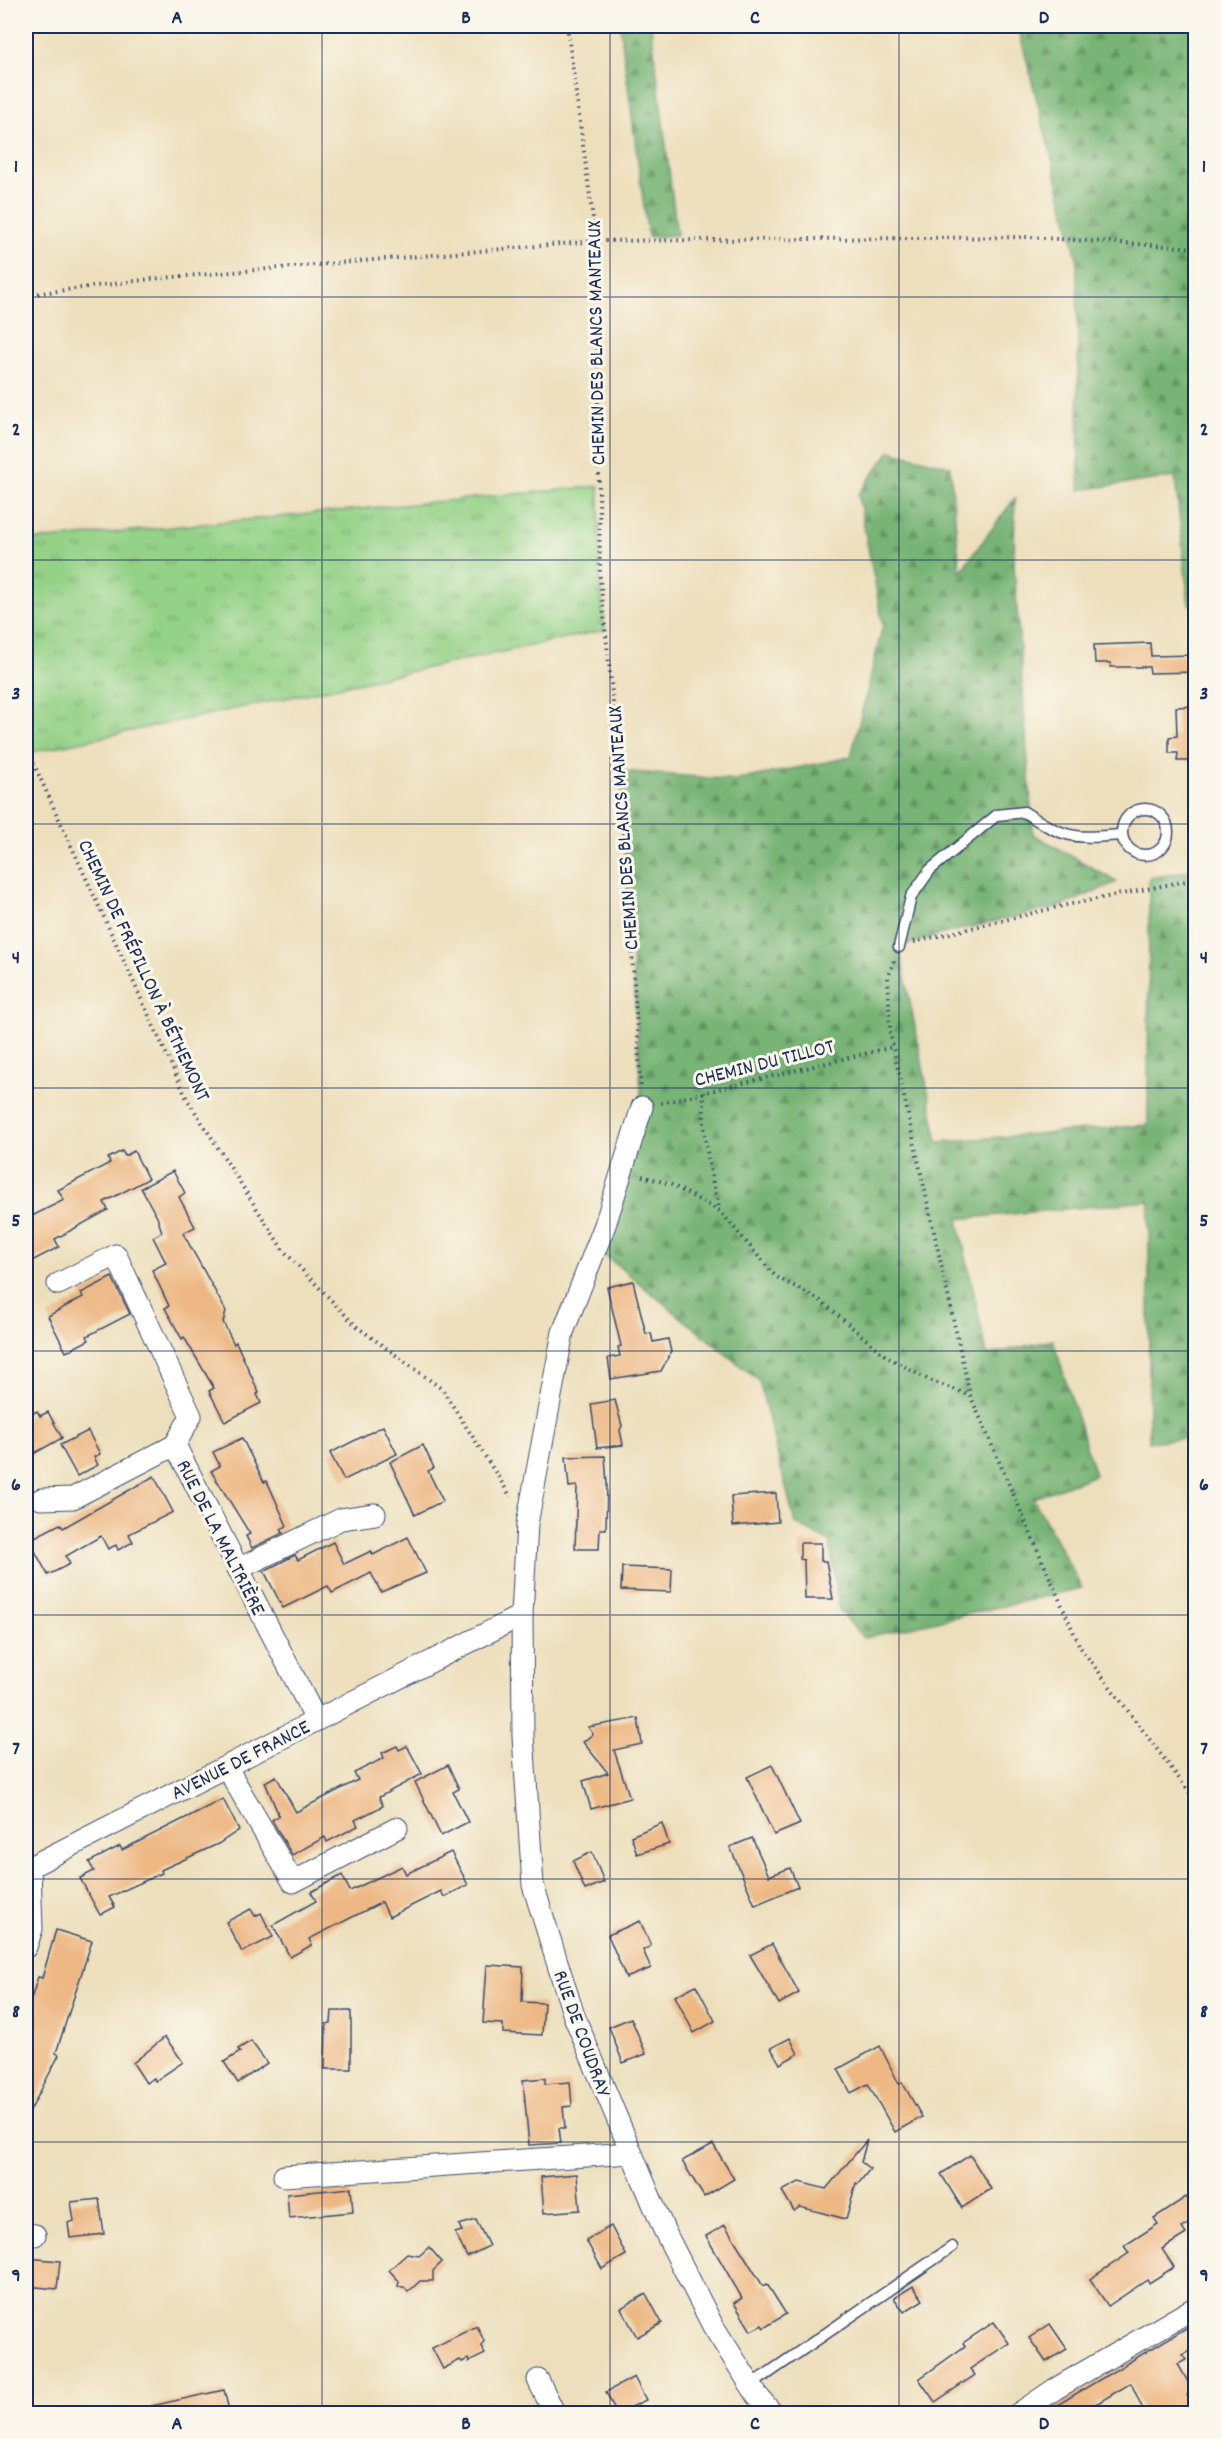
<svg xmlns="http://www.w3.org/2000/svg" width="1221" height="2439" font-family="Dekko,sans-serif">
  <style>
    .grass { fill: url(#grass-tufts); stroke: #588072; stroke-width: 1.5 }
    .forest { fill: url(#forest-firs); stroke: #497269; stroke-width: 1.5 }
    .building { fill: #edb884 }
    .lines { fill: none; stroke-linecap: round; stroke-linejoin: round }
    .service-casing { stroke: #3a496c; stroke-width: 13 }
    .minor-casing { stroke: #3a496c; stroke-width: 23 }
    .path { stroke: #3a496c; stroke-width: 4; stroke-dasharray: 1.5 4.5; stroke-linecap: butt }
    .service { stroke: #fff; stroke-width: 10 }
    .minor { stroke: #fff; stroke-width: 21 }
    .grid { fill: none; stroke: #1b2f5e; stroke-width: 1.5; stroke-opacity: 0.55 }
    .labels { text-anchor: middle; stroke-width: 6; stroke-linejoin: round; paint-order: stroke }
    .street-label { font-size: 21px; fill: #1b2f5e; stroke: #fbf7ec }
    .neatline { fill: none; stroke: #1b2f5e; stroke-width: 2 }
    .grid-label { font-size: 20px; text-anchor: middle; font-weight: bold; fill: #1b2f5e }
  </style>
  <defs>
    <pattern id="grass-tufts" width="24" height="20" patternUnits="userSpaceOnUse" patternTransform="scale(1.5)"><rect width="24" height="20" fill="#94d287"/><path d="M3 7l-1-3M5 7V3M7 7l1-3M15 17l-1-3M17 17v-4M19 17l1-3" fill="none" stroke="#78ab72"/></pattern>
    <pattern id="forest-firs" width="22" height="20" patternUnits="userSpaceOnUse" patternTransform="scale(1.5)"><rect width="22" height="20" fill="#77b474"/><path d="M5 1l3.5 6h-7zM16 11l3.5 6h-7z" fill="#619362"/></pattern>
  </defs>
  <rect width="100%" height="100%" fill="#fbf7ec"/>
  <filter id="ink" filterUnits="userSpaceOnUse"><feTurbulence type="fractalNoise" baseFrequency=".0167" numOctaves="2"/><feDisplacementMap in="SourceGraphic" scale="12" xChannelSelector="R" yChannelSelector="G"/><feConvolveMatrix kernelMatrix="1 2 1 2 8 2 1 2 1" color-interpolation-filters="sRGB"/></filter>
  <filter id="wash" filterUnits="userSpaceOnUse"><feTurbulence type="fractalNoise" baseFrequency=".008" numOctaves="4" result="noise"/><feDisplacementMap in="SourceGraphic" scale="24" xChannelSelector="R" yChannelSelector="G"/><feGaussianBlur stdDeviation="1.35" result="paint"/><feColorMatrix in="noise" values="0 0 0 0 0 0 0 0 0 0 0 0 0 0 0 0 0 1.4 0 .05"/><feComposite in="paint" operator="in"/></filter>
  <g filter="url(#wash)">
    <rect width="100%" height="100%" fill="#eddfbc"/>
    <path class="grass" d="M599,486L600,577L605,630L28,753L26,747V541Z"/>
    <g class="forest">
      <path d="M620,26H651L677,235L648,237Z"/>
      <path d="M1018,26H1195V605H1189L1175,477L1079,490L1077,258Z"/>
      <path d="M890,451L950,466L960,572L1015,498L1014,566L1033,834L1117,882L1062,906L941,934L899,947L938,1142L1148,1125L1149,878L1195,870V1437L1149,1442V1201L958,1219L987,1355L1053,1340L1095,1475L1033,1498L1082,1588L863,1638L839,1610L830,1542L795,1523L759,1381L596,1248L642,1107L620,771L737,780L851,757L883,625L858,495Z"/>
    </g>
    <g id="blocks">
      <g class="building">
        <path d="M1150,643L1151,656L1196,655V672L1150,673L1149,667H1111V663H1095L1094,645Z"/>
        <path d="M1196,706V761H1177L1178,753H1169V737L1177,736L1176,707Z"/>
        <path d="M122,1151L125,1156L134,1151L148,1179L104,1202L108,1210L55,1239L59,1247L26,1264V1219L64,1200L58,1190L110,1163L108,1158Z"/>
        <path d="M173,1171L185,1193L179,1197L195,1227L183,1233L226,1311L223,1322L234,1344L236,1342L259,1393L257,1394L261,1403L225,1422L209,1391L214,1388L184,1337L182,1339L165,1308L169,1306L152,1270L166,1263L153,1237L162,1232L157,1217L141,1188Z"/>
        <path d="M112,1277L130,1314L87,1336L89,1340L66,1352L48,1316L83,1297L81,1293Z"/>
        <path d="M633,1281L646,1334L651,1333L653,1342L668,1339L671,1352L661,1371L611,1379L608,1358L620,1356L618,1347L621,1346L607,1287Z"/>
        <path d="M615,1400L622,1426L620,1430L623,1445L597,1448L591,1404Z"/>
        <path d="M37,1411L40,1416L48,1412L62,1438L26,1458V1417Z"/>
        <path d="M383,1426L397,1454L344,1480L330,1453Z"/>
        <path d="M88,1431L100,1454L94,1457L98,1465L77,1476L60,1445Z"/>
        <path d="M242,1438L264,1482L267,1481L287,1526L281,1529L283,1533L252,1548L246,1536L250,1534L211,1471L220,1466L213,1452Z"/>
        <path d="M423,1445L434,1468L428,1471L443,1501L415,1515L390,1462Z"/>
        <path d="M605,1456L607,1484L606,1529H600L599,1549H575L577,1486L569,1487L566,1457Z"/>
        <path d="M154,1476L173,1512L129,1534L133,1542L118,1550L116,1545L108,1549L101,1536L66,1556L70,1564L48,1575L29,1540L60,1524L63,1528Z"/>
        <path d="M776,1493L778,1522L733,1526L731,1496Z"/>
        <path d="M408,1537L426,1573L381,1592L371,1573L332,1593L328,1586L283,1608L264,1571L295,1555L298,1560L333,1542L344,1564L371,1551L373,1555Z"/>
        <path d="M800,1543H821V1561H826L833,1599H805L804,1560L800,1559Z"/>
        <path d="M622,1567L672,1569L671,1592L621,1590Z"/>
        <path d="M638,1718L642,1744L614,1750L630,1798L591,1809L583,1781L608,1773L583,1742L593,1734L588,1727Z"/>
        <path d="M397,1746L399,1750L407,1746L422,1774L379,1797L383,1806L355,1820L358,1826L327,1842L325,1837L292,1855L272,1820L279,1816L265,1782L276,1776L296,1812L358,1780L354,1773L384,1758L382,1753Z"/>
        <path d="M448,1765L459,1789L453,1792L468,1822L441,1836L415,1782Z"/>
        <path d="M772,1765L800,1824L774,1835L747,1777Z"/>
        <path d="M223,1799L239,1830L218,1844L161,1870L162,1873L109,1897L115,1907L100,1915L80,1878L94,1871L89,1862L120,1846L122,1850Z"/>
        <path d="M662,1823L669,1844L637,1854L631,1836Z"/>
        <path d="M752,1838L769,1876L790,1868L798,1887L755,1905L730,1847Z"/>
        <path d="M451,1852L468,1885L444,1897L441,1891L389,1917L382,1902L309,1939L312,1945L290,1957L273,1925L316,1901L311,1892L342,1875L350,1891L402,1866L406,1874Z"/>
        <path d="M592,1852L604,1882L585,1890L573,1861Z"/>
        <path d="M251,1909L255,1916L261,1913L273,1937L242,1952L226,1922Z"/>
        <path d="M640,1921L651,1946L643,1950L651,1968L626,1978L608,1935Z"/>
        <path d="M56,1930L92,1941L56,2053L59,2055L26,2119V2015L38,1977L42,1978Z"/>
        <path d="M772,1944L799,1993L779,2004L750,1955Z"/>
        <path d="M487,1965L523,1967L522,2002L544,2003L542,2035L503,2033V2024L483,2023Z"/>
        <path d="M696,1985L715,2021L694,2033L675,1996Z"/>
        <path d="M332,2011H351V2069H325L326,2024L331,2023Z"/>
        <path d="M631,2018L646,2054L623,2063L609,2027Z"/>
        <path d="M165,2037L183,2062L155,2081L154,2078L146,2083L133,2063Z"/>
        <path d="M790,2038L798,2054L780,2064L771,2048Z"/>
        <path d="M251,2041L267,2063L238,2083L224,2062L240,2052L238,2049Z"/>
        <path d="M880,2046L899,2084L902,2082L922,2117L895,2132L868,2084L851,2093L838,2069Z"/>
        <path d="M545,2078V2084L570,2082L572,2106L563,2107L565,2128H559L561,2143L529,2145L523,2080Z"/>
        <path d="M867,2140L861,2162L870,2169L858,2184L856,2183L846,2219L800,2207L794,2211L782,2191L799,2182L826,2189Z"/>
        <path d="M713,2144L734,2179L704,2197L682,2161Z"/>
        <path d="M970,2155L991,2189L962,2208L941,2174Z"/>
        <path d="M577,2174L580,2210L544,2213L541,2177Z"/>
        <path d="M351,2188L353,2212L289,2218L287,2194Z"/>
        <path d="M1186,2197L1196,2210V2219L1182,2228L1186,2234L1162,2249L1174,2267L1149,2283L1147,2280L1108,2306L1090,2279L1129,2253L1124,2246L1158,2224L1154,2218Z"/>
        <path d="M99,2199L104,2234L70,2238L68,2223L74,2221L71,2202Z"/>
        <path d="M476,2220L489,2246L467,2257L455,2233L462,2231L459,2225Z"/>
        <path d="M725,2225L763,2286L767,2284L786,2314L764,2328L762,2325L751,2331L734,2303L742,2298L706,2236Z"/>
        <path d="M611,2226L626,2255L602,2269L586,2240Z"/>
        <path d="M429,2247L442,2262L433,2271V2281H420L408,2292L404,2287H398L399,2281L389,2270L407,2254L419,2256Z"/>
        <path d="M26,2258L60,2261L57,2289L26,2286Z"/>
        <path d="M913,2286L923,2300L904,2312L894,2298Z"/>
        <path d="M646,2294L662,2323L637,2337L621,2308Z"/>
        <path d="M994,2322L1009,2343L970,2369L975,2375L935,2402L919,2379L965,2346L963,2343Z"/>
        <path d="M1196,2322V2348L1183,2355L1186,2360L1178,2364L1193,2391L1187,2395L1192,2404L1176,2414H1145L1131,2383L1096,2404L1102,2414H1042Z"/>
        <path d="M1050,2324L1067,2349L1046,2362L1029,2338Z"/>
        <path d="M477,2326L484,2341L481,2346L485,2354L469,2362L468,2359L462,2362L460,2360L443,2369L432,2348Z"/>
        <path d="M634,2377L646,2400L617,2414L606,2392Z"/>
        <path d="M224,2390L230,2414H151V2406Z"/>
      </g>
    </g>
  </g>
  <g filter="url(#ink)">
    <use href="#blocks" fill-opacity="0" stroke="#3a496c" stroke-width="1.5"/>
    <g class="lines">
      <g class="service-casing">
        <g id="service">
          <circle cx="1145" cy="832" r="23"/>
          <path d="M899,947L911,897L930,870L997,815L1024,812C1065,838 1072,839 1120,835"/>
          <path d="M751,2385L952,2247"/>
        </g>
      </g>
      <g class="minor-casing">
        <g id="minor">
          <path d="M642,1107L605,1225L563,1332L527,1524L522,1615L523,1736L533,1885L574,2016L664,2230L713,2326L757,2395L773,2414"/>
          <path d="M58,1284L116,1255L191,1416L175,1445L316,1720"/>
          <path d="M41,1499L73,1498L175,1445"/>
          <path d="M238,1569L341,1519L375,1514"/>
          <path d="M227,1768L293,1882L397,1828"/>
          <path d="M26,1947L32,1929L30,1867L522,1615"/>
          <path d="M284,2176L631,2153"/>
          <path d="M26,2234L35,2235"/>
          <path d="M538,2380L555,2414"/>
          <path d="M1018,2414L1055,2389L1196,2307"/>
        </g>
      </g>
      <g class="path">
        <path d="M567,26L596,241L600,577L620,771L641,1089"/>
        <path d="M26,295L151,279L596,241L1028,237L1196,248"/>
        <path d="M26,747L187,1099L283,1250L356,1326L442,1389L511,1497"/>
        <path d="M914,942L1062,906L1196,879"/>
        <path d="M894,961L888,977L890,1033L970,1395L1080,1647L1196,1801"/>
        <path d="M704,1092C702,1134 709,1170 720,1210"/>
        <path d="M661,1103L893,1047"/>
        <path d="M642,1176L670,1184L720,1211L775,1276L821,1301L887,1357L927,1379L969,1395"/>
      </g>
      <use href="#service" class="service"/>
      <use href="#minor" class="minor"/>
    </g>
  </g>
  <path class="grid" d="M322,26V2414M610,26V2414M899,26V2414M26,297H1196M26,560H1196M26,824H1196M26,1088H1196M26,1351H1196M26,1615H1196M26,1879H1196M26,2142H1196"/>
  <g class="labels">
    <g class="street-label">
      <text transform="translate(595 343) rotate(-91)" y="7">CHEMIN DES BLANCS MANTEAUX</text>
      <text transform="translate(622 828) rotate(-94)" y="7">CHEMIN DES BLANCS MANTEAUX</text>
      <text transform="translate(145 970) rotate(65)" y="7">CHEMIN DE FRÉPILLON À BÉTHEMONT</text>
      <text transform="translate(764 1062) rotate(-14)" y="7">CHEMIN DU TILLOT</text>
      <text transform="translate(222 1537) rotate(63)" y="7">RUE DE LA MALTRIÈRE</text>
      <text transform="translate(240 1759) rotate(-27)" y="7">AVENUE DE FRANCE</text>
      <text transform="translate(583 2033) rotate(70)" y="7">RUE DE COUDRAY</text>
    </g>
  </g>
  <rect width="1221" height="2439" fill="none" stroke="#fbf7ec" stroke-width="66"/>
  <rect x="33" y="33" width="1155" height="2373" class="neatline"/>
  <g class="grid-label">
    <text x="177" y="23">A</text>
    <text x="466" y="23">B</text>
    <text x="755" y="23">C</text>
    <text x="1044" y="23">D</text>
    <text x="16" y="172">1</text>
    <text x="1204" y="172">1</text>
    <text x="16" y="435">2</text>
    <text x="1204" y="435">2</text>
    <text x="16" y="699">3</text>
    <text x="1204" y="699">3</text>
    <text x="16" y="963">4</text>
    <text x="1204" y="963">4</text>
    <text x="16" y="1226">5</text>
    <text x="1204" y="1226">5</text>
    <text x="16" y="1490">6</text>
    <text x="1204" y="1490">6</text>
    <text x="16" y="1754">7</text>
    <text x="1204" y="1754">7</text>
    <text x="16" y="2017">8</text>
    <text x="1204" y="2017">8</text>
    <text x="16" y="2281">9</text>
    <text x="1204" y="2281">9</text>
    <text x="177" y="2429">A</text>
    <text x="466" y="2429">B</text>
    <text x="755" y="2429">C</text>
    <text x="1044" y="2429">D</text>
  </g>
</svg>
